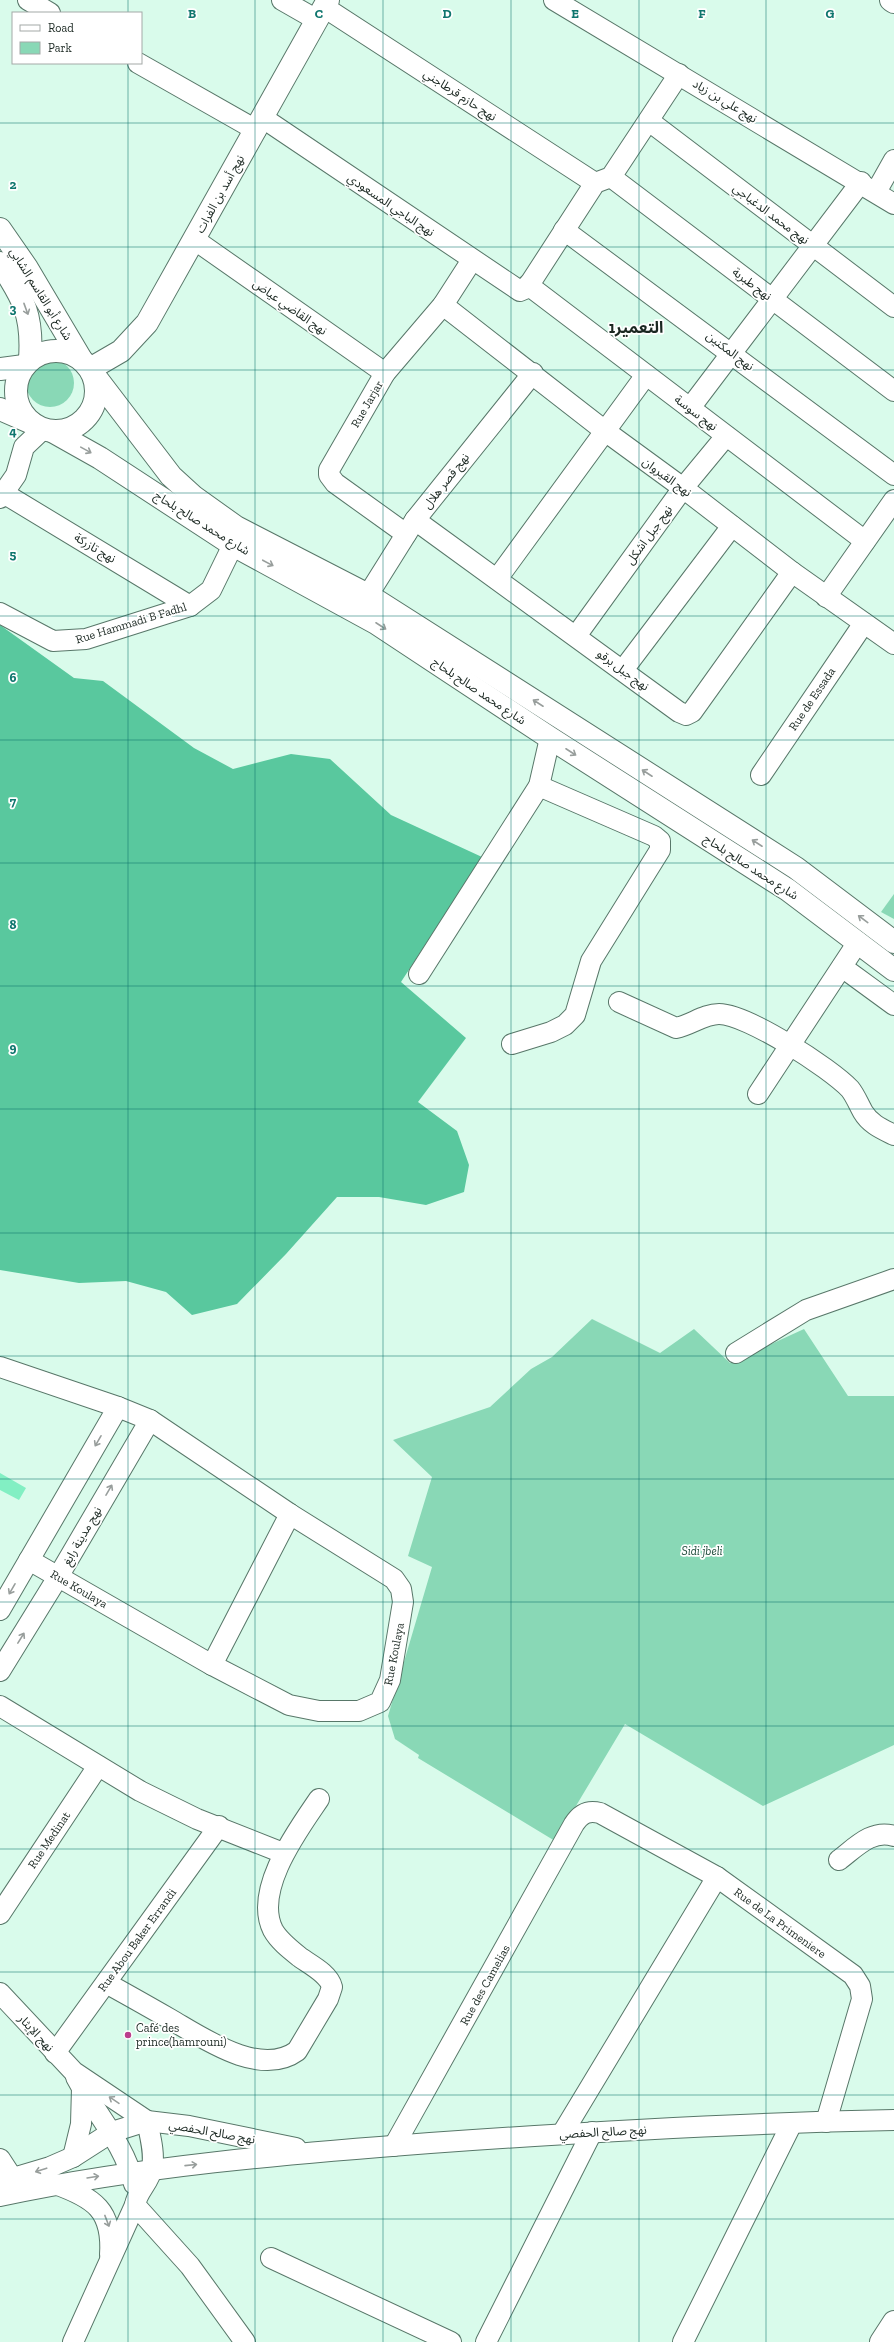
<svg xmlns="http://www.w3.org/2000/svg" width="894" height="2342" font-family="'Zilla Slab','Noto Sans Arabic',serif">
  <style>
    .green { fill: #89d8b6 }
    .forest { fill: #59c89e }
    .water { fill: #82efc3 }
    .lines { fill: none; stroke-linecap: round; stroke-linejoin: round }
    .street-casing { stroke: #587769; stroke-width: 22 }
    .secondary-casing { stroke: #587769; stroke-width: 24 }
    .primary-casing { stroke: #587769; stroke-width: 24 }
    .street { stroke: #fff; stroke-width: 20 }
    .secondary { stroke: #fff; stroke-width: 22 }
    .primary { stroke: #fff; stroke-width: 22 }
    .oneway { stroke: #989e9c }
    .grid { fill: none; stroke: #0f766e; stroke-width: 1; stroke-opacity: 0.55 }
    .poi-dot { fill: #bb3e8d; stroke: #fff; stroke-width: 1.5 }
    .labels { text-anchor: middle; stroke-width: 3.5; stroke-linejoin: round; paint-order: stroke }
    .street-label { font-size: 12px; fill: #1b2822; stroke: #fff }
    .park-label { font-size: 12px; font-style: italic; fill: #1b4938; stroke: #fff }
    .poi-label { font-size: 12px; fill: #1b2822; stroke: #fff; text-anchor: start }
    .district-label { font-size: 16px; font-weight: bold; fill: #1b2822; stroke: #fff }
    .grid-label { font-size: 13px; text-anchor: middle; font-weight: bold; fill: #0f766e; stroke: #fff; stroke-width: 3.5; stroke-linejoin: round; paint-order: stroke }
  </style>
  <rect width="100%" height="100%" fill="#d9fbeb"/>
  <g class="green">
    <circle cx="50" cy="383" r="24"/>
    <path d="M894,894V919L881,912Z"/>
    <path d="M592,1319L660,1353L694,1329L730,1363L804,1329L848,1396H894V1745L763,1806L625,1724L555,1841L418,1758L419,1755L395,1739L388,1716L432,1567L408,1556L432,1477L393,1440L490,1407L531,1369L552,1357Z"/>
  </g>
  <path class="forest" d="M0,625L74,678L103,681L194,748L233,769L291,754L330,759L391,815L482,857L401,982L466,1038L418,1102L457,1131L469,1165L464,1192L426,1205L379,1197H337L286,1254L237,1304L192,1315L166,1292L126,1281L79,1283L0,1270Z"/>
  <path class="water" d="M0,1473L26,1488L19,1500L0,1490Z"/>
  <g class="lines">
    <g class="street-casing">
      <g id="street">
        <path d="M28,0L50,13"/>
        <path d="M282,0L317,20"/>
        <path d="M554,0L894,204"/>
        <path d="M324,7L595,183"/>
        <path d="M138,63L256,130"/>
        <path d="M263,118L520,291L527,288L595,183L611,177L679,74"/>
        <path d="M649,121L894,307"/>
        <path d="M611,177L894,391"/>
        <path d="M876,192L894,160"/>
        <path d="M564,230L894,475"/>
        <path d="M195,240L385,373"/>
        <path d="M528,285L865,541"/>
        <path d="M443,305L605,431L683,488L792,572L894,644"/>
        <path d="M690,408L861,182"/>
        <path d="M0,491L190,606"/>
        <path d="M0,498L16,475L24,447L43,429"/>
        <path d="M415,520L679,712L686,715L692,712L792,572"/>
        <path d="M406,534L335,483L329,475V470L385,373L443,305L472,260"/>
        <path d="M497,579L646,375"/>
        <path d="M368,595L415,520L533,373"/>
        <path d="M826,597L894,500"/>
        <path d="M0,613L53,641L86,639L190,606L211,590L233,545"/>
        <path d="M576,636L683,488L726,436"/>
        <path d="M623,670L732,526"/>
        <path d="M761,775L864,623"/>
        <path d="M842,967L894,1005"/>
        <path d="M419,974L539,786L550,738"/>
        <path d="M619,1002L676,1028C691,1025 704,1014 719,1014C747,1014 830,1068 850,1089C855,1095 859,1105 863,1112C870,1124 882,1129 894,1135"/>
        <path d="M512,1044L551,1032L565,1025L575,1015L591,961L660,850V841L654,836L539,786"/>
        <path d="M758,1094L858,942"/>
        <path d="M736,1353L806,1310L894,1279"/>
        <path d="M0,1367L118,1407L150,1420L290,1514L394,1579L401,1589L403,1602L390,1680L380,1702L359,1711H319L289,1705L212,1665L29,1560"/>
        <path d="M0,1610L118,1407"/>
        <path d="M212,1665L290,1514"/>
        <path d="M0,1671L58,1577L150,1420"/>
        <path d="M0,1706L140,1791L197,1819L283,1853"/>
        <path d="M839,1860C856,1847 872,1829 894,1836"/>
        <path d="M0,1914L98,1766"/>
        <path d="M106,1983C128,1995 149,2007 170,2019C203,2038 260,2078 297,2051L328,1999L332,1987C329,1974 311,1965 301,1958C291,1950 279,1941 273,1930C253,1890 298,1830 319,1799"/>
        <path d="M0,1993L74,2072L147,2121C150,2136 155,2153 152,2168C150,2182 137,2191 135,2205L73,2342"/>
        <path d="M55,2053L219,1826"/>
        <path d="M76,2077C95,2113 124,2143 134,2184"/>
        <path d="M562,2134L717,1877"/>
        <path d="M394,2146L574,1824C581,1813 589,1810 600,1813L717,1877L853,1975L860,1986L862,1999L826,2122"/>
        <path d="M73,2157L81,2124L82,2088"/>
        <path d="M0,2159L13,2179"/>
        <path d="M0,2182L50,2167L73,2157L112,2132L147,2121L189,2126L296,2148"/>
        <path d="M55,2184C94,2198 113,2210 110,2255"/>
        <path d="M0,2196C142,2166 285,2154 430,2143C584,2132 739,2123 894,2120"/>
        <path d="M135,2205L190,2266L245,2342"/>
        <path d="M271,2258L451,2342"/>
        <path d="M486,2342L592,2132"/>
        <path d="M683,2342L791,2125"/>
      </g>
    </g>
    <g class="secondary-casing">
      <g id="secondary">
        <path d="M891,0L894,2"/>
        <path d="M0,229L27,268L81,359"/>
        <path d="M0,263C24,299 33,316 30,359"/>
        <path d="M90,369L121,351L147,323L328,0"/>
        <path d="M881,2342L894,2322"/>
      </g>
    </g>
    <g class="primary-casing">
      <g id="primary">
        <circle cx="56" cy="391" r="40"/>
        <path d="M0,369L24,366"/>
        <path d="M94,375L171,476L194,497L236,527L368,595L796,868L894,942"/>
        <path d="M0,409L32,423"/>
        <path d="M52,431L100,458L233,545L376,623L550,738L788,890L894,970"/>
      </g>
    </g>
    <use href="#street" class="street"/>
    <use href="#secondary" class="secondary"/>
    <use href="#primary" class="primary"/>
  </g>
  <defs><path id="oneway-shaft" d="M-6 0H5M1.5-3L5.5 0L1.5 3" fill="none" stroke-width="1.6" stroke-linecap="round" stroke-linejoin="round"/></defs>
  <g class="oneway">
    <use href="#oneway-shaft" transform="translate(26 309) rotate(70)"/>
    <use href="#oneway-shaft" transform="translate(86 450) rotate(29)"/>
    <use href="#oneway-shaft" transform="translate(268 563) rotate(28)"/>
    <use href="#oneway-shaft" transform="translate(381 626) rotate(33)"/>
    <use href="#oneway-shaft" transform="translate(538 703) rotate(-147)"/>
    <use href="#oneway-shaft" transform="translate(571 752) rotate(33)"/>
    <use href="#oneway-shaft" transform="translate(647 773) rotate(-147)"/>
    <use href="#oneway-shaft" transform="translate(757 843) rotate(-147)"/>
    <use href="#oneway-shaft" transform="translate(863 919) rotate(-143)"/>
    <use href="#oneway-shaft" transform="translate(98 1441) rotate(120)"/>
    <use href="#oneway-shaft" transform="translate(109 1490) rotate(-60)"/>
    <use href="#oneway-shaft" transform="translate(12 1589) rotate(120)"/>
    <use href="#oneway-shaft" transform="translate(21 1638) rotate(-58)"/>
    <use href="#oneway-shaft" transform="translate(114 2100) rotate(-146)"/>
    <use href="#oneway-shaft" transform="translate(191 2165) rotate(-6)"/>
    <use href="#oneway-shaft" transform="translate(41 2170) rotate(162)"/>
    <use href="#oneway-shaft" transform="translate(93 2177) rotate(-9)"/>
    <use href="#oneway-shaft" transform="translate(107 2221) rotate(69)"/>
  </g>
  <path class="grid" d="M128,0V13M255,0V2342M383,0V2342M511,0V2342M639,0V2342M766,0V2342M128,63V2342M0,123H894M0,247H894M0,370H894M0,493H894M0,616H894M0,740H894M0,863H894M0,986H894M0,1109H894M0,1233H894M0,1356H894M0,1479H894M0,1602H894M0,1726H894M0,1849H894M0,1972H894M0,2095H894M0,2219H894"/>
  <circle class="poi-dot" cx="128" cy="2035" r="4"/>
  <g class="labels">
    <g class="street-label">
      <text transform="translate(460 95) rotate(33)" y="4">نهج حازم قرطاجني</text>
      <text transform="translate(725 101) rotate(31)" y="4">نهج علي بن زياد</text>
      <text transform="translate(220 194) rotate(-61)" y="4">نهج أسد بن الفرات</text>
      <text transform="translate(391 205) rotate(34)" y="4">نهج الباجي المسعودي</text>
      <text transform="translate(771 214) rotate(37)" y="4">نهج محمد الدغباجي</text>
      <text transform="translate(752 284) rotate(37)" y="4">نهج طبربة</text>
      <text transform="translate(41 294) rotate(58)" y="4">شارع أبو القاسم الشابي</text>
      <text transform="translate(290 307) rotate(35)" y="4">نهج القاضي عياض</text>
      <text transform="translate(730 351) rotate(37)" y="4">نهج المكنين</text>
      <text transform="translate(367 404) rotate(-60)" y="4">Rue Jarjar</text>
      <text transform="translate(696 413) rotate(37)" y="4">نهج سوسة</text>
      <text transform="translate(667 477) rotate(36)" y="4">نهج القيروان</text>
      <text transform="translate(446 481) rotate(-52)" y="4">نهج قصر هلال</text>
      <text transform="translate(202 523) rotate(32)" y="4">شارع محمد صالح بلحاج</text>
      <text transform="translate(649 535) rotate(-54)" y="4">نهج جبل اشكل</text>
      <text transform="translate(95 548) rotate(31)" y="4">نهج تازركة</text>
      <text transform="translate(131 623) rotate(-17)" y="4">Rue Hammadi B Fadhl</text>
      <text transform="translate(623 670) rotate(36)" y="4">نهج جبل برقو</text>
      <text transform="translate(479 691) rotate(34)" y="4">شارع محمد صالح بلحاج</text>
      <text transform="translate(812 699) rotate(-56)" y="4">Rue de Essada</text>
      <text transform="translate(751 867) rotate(33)" y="4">شارع محمد صالح بلحاج</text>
      <text transform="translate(82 1536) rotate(-60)" y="4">نهج مدينة رابغ</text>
      <text transform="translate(79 1589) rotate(30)" y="4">Rue Koulaya</text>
      <text transform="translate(394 1654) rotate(-79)" y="4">Rue Koulaya</text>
      <text transform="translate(49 1840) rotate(-56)" y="4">Rue Medinat</text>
      <text transform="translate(780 1923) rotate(36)" y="4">Rue de La Primeniere</text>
      <text transform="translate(137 1940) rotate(-54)" y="4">Rue Abou Baker Errandi</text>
      <text transform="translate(485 1985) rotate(-61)" y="4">Rue des Camelias</text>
      <text transform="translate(36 2033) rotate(47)" y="4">نهج الإيثار</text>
      <text transform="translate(212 2132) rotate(10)" y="4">نهج صالح الحفصي</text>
      <text transform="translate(603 2132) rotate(-3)" y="4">نهج صالح الحفصي</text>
    </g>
    <g class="park-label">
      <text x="702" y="1555">Sidi jbeli</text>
    </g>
    <g class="poi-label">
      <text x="136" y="2032">Café des<tspan x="136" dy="14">prince(hamrouni)</tspan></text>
    </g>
    <g class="district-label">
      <text x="636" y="333">التعمير1</text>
    </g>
  </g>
  <g class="grid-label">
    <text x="192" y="18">B</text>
    <text x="319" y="18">C</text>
    <text x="447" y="18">D</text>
    <text x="575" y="18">E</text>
    <text x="702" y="18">F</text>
    <text x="830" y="18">G</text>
    <text x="13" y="189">2</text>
    <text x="13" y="313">3</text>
    <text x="13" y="436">4</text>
    <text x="13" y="559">5</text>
    <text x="13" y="682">6</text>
    <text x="13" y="806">7</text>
    <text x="13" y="929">8</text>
    <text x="13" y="1052">9</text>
  </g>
  <rect x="12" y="12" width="130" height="52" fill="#ffffff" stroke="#a4a9a7"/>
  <rect x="20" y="25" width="20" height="6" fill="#ffffff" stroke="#a4a9a7"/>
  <text x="48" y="32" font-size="12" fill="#1b2822">Road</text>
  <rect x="20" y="42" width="20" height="12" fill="#89d8b6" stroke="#a4a9a7"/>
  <text x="48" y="52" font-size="12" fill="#1b2822">Park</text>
</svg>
